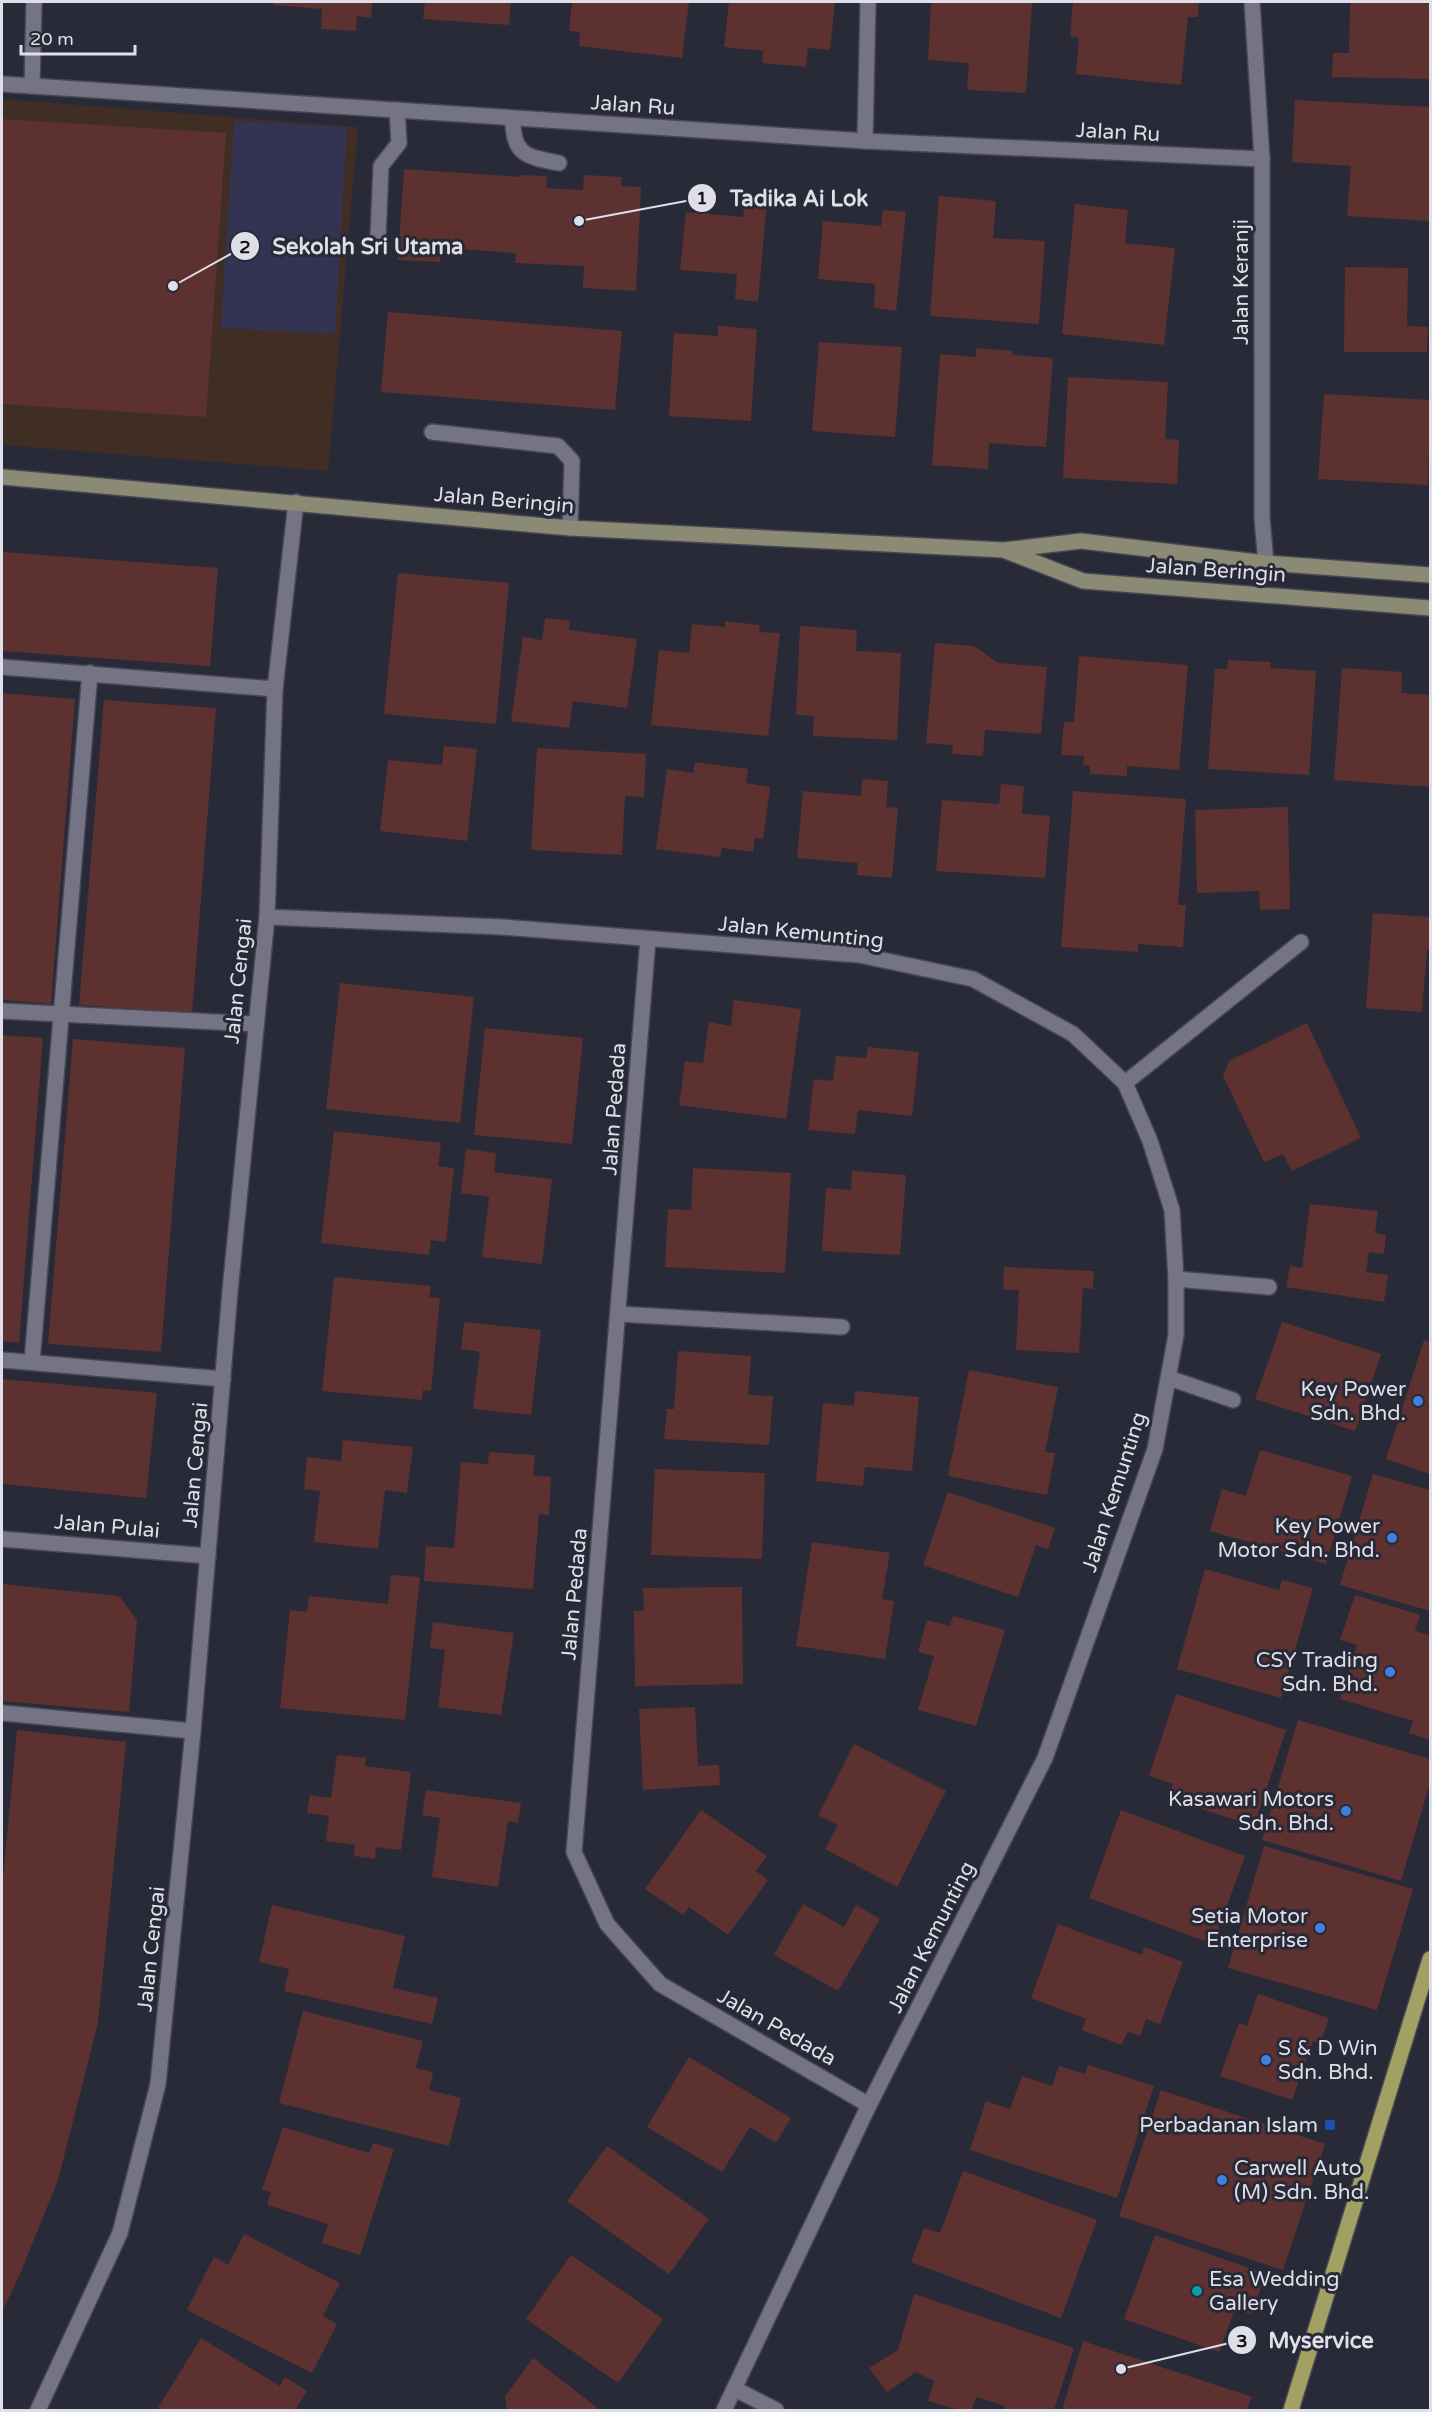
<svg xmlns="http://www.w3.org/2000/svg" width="1432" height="2412" font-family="'Varela Round',sans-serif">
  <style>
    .education { fill: #402e25 }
    .green { fill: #343452 }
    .building { fill: #5d312f }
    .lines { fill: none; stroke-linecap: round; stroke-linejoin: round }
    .lane-casing { stroke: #474754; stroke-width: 18 }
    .street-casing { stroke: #474754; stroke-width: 18 }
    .secondary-casing { stroke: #474754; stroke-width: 18 }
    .primary-casing { stroke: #474754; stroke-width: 18 }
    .lane { stroke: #747486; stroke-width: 15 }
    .street { stroke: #747486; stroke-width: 15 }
    .secondary { stroke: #8b8a74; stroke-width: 15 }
    .primary { stroke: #a2a062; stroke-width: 15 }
    .shop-dot { fill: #3f7fe0; stroke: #292a38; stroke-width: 2 }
    .transit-dot { fill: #1a4fb4; stroke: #292a38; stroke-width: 2 }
    .culture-dot { fill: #0f9aa8; stroke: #292a38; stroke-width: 2 }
    .labels { text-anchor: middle; stroke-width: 6; stroke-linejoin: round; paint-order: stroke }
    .street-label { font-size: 21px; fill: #dfdfe9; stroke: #292a38 }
    .poi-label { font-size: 21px; fill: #dfdfe9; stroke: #292a38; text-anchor: end }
    .leader { fill: none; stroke: #dfdfe9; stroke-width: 2 }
    .callout-dot { fill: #dfdfe9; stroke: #292a38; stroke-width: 2 }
    .mark-label { font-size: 18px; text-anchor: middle; font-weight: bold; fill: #111 }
    .callout-label { font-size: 22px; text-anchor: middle; font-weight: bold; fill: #dfdfe9; stroke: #292a38; stroke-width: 6; stroke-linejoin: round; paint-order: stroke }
  </style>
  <rect width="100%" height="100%" fill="#292a38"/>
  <path class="education" d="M2,99L358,127L328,471L2,445Z"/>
  <path class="green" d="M234,121L347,127L335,334L221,328Z"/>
  <g class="building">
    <path d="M273,2H372L371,18L357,16L356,31L321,29L322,9L273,5Z"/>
    <path d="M425,2H511L509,25L423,19Z"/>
    <path d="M572,2H689L682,58L579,46L580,32L569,31Z"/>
    <path d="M729,2H835L830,50L808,48L806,67L762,63L763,51L724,47Z"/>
    <path d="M931,2H1032L1026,93L967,90L969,63L928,60Z"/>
    <path d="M1073,2H1199L1198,17H1188L1181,85L1076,74L1079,38L1070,36Z"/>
    <path d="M1350,2H1430V79L1332,77L1333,53H1349Z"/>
    <path d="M1295,100L1430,107V221L1347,216L1351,166L1292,162Z"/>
    <path d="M2,119L226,133L206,417L2,404Z"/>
    <path d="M404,169L521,177L519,175L547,176L546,188L583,190L584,175L622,177L621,186L641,187L636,291L583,288L584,266L515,263L516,253L442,248L440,262L398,260Z"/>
    <path d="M939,196L996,201L993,238L1045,241L1039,324L930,316Z"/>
    <path d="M745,201L767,202L758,302L735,299L737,274L680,270L686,212L743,217Z"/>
    <path d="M1075,204L1128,210L1125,243L1175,248L1164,345L1062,334Z"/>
    <path d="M883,210L906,212L896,311L874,308L875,284L818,279L823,221L881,226Z"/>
    <path d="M1345,267L1408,268L1407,326L1428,327L1427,352H1344Z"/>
    <path d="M388,312L622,331L615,410L381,392Z"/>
    <path d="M718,326L757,329L751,421L669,416L674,333L718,336Z"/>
    <path d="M819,342L902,347L895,437L812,431Z"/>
    <path d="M976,348L1013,351L1012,355L1053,358L1046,447L989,443L988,469L932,465L940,354L976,357Z"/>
    <path d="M1068,377L1168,382L1165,439L1179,440L1177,484L1063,478Z"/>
    <path d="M1324,394L1430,400L1428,485L1318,479Z"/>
    <path d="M2,552L218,568L210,666L2,651Z"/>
    <path d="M398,573L509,583L496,724L384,714Z"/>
    <path d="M545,618L570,621L569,630L637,639L627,708L573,701L569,728L511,721L523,637L542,640Z"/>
    <path d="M725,621L760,625L759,632L780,633L768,736L651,725L659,650L689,653L692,624L725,627Z"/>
    <path d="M800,626L857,630L856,651L901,653L897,740L813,736L814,716L796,715Z"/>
    <path d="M935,643L974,646L998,663L1047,667L1041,734L985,730L983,756L952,754L953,745L926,743Z"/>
    <path d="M1079,656L1188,665L1179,770L1127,766V776L1090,774V766L1083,765L1084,756L1061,755L1064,722H1074Z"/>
    <path d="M1228,660L1271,662L1270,668L1316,671L1309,775L1208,769L1215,669H1227Z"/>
    <path d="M1342,668L1402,672L1401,693L1430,695V787L1334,780Z"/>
    <path d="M2,693L75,699L51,1004L2,1000Z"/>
    <path d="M104,700L216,708L192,1013L79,1005Z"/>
    <path d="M444,746L477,749L467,841L380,831L388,760L442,765Z"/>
    <path d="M537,748L646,754L644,797L625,796L622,855L531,850Z"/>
    <path d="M695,762L748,769L746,783L770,787L763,839L755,838L753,852L722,848L720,857L656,849L667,769L693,773Z"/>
    <path d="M862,779L888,781L886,807L898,808L892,878L857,875L858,863L797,858L803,791L861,796Z"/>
    <path d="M1001,784L1024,786L1022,814L1050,816L1045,878L936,871L942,800L999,804Z"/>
    <path d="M1073,791L1186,799L1178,905H1186L1183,947L1138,944V952L1061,947Z"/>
    <path d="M1288,807L1290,909L1260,910L1259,891L1197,893L1195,810Z"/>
    <path d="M1373,913L1430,917V950L1427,949L1422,1012L1366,1008Z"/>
    <path d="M340,983L474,997L460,1123L326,1109Z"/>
    <path d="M734,1000L801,1009L786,1119L679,1105L685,1061L703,1063L709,1022L731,1026Z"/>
    <path d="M1307,1023L1361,1138L1292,1171L1283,1154L1264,1162L1223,1076L1229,1061Z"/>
    <path d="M485,1028L583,1038L572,1144L474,1135Z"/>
    <path d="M2,1035L43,1038L19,1343L2,1341Z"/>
    <path d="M73,1039L185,1048L161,1352L48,1344Z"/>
    <path d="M868,1047L919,1052L912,1116L858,1110L855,1134L808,1130L814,1079L833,1081L836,1056L866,1058Z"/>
    <path d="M334,1131L441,1143L438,1166L454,1168L446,1242L431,1240L429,1255L321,1243Z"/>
    <path d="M466,1149L496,1153L494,1172L552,1179L542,1264L482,1257L489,1197L461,1193Z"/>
    <path d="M693,1168L791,1173L785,1273L665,1267L668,1209L691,1210Z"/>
    <path d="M852,1171L906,1175L900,1255L822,1251L826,1188L851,1190Z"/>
    <path d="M1310,1204L1378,1211L1375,1233L1386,1235L1384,1254L1369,1252L1366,1272L1388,1275L1384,1302L1286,1287L1290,1266L1302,1268Z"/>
    <path d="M1004,1267L1094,1271L1093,1289L1083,1288L1079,1353L1016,1350L1019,1290H1003Z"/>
    <path d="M334,1277L431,1286L429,1297L440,1298L431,1391L423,1390L422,1400L322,1391Z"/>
    <path d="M464,1322L541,1330L531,1415L473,1409L480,1352L461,1349Z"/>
    <path d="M1282,1322L1381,1354L1355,1431L1255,1399Z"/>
    <path d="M1424,1340L1430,1342V1474L1386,1459Z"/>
    <path d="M678,1351L751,1356L748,1395L773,1396L769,1445L664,1439L667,1409H674Z"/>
    <path d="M969,1370L1058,1387L1045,1452L1055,1453L1047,1495L948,1476Z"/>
    <path d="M2,1379L157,1393L146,1498L2,1484Z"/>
    <path d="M855,1391L919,1397L912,1471L865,1467L863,1486L816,1481L823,1403L854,1406Z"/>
    <path d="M343,1440L413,1447L407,1493L385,1490L378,1549L314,1542L320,1491L304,1489L307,1457L341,1461Z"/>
    <path d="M1260,1450L1352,1476L1326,1564L1210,1531L1222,1489L1246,1496Z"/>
    <path d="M489,1452L535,1455L533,1475L551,1477L549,1515L539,1514L533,1589L424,1581L426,1546L454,1548L461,1462L488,1464Z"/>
    <path d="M655,1469L765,1473L762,1559L651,1555Z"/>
    <path d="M1373,1474L1430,1490V1611L1340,1585Z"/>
    <path d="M948,1492L1055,1528L1048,1549L1036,1545L1018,1597L923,1565Z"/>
    <path d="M812,1542L890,1553L882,1599L894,1601L885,1659L796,1646Z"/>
    <path d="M1205,1569L1279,1590L1282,1580L1313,1588L1281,1698L1177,1669Z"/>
    <path d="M391,1575L420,1577L405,1720L280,1708L290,1610L307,1612L309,1596L388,1604Z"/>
    <path d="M2,1584L119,1596L137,1620L129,1712L2,1701Z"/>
    <path d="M742,1587L743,1684L635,1686L634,1611H644L643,1588Z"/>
    <path d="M1355,1595L1420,1615L1415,1631L1430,1635V1740L1409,1733L1413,1721L1340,1699L1357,1645L1340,1640Z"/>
    <path d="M953,1616L1005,1630L976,1726L918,1710L934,1656L918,1652L927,1620L950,1626Z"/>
    <path d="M433,1622L514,1633L501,1715L438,1707L445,1650L430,1648Z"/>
    <path d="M1176,1694L1286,1730L1254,1826L1168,1798L1173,1784L1149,1776Z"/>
    <path d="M695,1707L698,1766L719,1765L720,1785L643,1790L639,1709Z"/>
    <path d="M1298,1720L1430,1759V1783L1401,1881L1262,1840Z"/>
    <path d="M17,1730L126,1742L98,2023L58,2180L20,2274L2,2312V1888Z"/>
    <path d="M854,1744L946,1791L897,1887L825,1849L838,1825L818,1815Z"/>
    <path d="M337,1755L366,1758L365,1766L411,1772L401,1850L376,1847L375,1859L354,1856L355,1845L326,1841L329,1816L307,1813L310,1795L331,1798Z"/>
    <path d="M426,1790L521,1803L518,1823L508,1821L498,1887L432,1877L440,1818L422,1815Z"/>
    <path d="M701,1810L767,1856L756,1871L768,1880L728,1935L689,1907L683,1915L645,1889Z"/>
    <path d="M1121,1810L1245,1856L1213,1944L1089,1898Z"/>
    <path d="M1264,1846L1413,1889L1377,2010L1228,1968Z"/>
    <path d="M803,1904L844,1927L856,1905L880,1919L838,1991L774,1955Z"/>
    <path d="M272,1905L405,1936L393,1988L438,1998L432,2024L284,1991L289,1969L259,1962Z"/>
    <path d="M1058,1924L1142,1955L1144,1947L1183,1962L1160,2024L1146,2019L1140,2036L1128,2032L1121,2045L1082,2030L1086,2019L1031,1998Z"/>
    <path d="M1258,1994L1329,2018L1320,2044L1313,2041L1292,2100L1220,2076L1239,2023L1247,2026Z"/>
    <path d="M303,2011L423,2041L416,2068L433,2072L429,2090L461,2098L449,2146L279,2103Z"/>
    <path d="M689,2057L791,2118L776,2143L750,2127L722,2172L647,2127Z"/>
    <path d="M1088,2065L1154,2086L1117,2198L970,2150L986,2101L1010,2109L1022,2076L1052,2086L1059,2066L1085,2074Z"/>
    <path d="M1161,2090L1325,2144L1283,2270L1119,2216Z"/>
    <path d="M283,2127L369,2153L373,2143L394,2149L360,2255L322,2243L328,2224L267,2205L271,2192L262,2190Z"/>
    <path d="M607,2146L709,2219L669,2274L567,2201Z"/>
    <path d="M963,2171L1097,2220L1061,2318L911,2262L924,2228L940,2233Z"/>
    <path d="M244,2234L340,2283L323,2316L337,2324L312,2373L187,2310L214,2257L228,2265Z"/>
    <path d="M1155,2235L1266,2274L1251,2315L1235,2309L1219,2352L1124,2319Z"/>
    <path d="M571,2255L663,2319L618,2383L526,2319Z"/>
    <path d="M914,2294L1074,2348L1054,2410H1004L1005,2406L976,2397L972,2410H959L928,2401L934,2381L916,2372L887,2392L869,2368L898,2350Z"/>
    <path d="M201,2338L280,2386L285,2377L307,2391L295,2410H162L158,2408Z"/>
    <path d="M1083,2341L1252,2397L1247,2410H1062Z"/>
    <path d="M533,2358L600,2410H507L505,2396Z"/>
  </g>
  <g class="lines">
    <g class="lane-casing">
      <g id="lane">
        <path d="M513,118C512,155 527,157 559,163"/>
        <path d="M378,237L381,166L399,143L397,110"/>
        <path d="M432,432L558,446L572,461L570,528"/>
        <path d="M2,667L275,689"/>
        <path d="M2,1011L255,1024"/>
        <path d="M1125,1083L1301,942"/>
        <path d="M1176,1279L1269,1287"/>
        <path d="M2,1360L223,1379"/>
        <path d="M32,1362L90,673"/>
        <path d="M1169,1378L1233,1400"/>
        <path d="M2,1713L193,1731"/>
      </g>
    </g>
    <g class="street-casing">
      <g id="street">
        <path d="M1252,2L1262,159V518L1266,563"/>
        <path d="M2,84L865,141L1262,159"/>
        <path d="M32,86L34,2"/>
        <path d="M865,141L868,2"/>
        <path d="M267,917L502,927L859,955L973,979L1073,1034L1125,1083L1150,1141L1172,1210L1176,1279V1335L1155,1449L1045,1758L869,2105L724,2410"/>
        <path d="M648,939L574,1852L607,1924L660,1984L869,2105"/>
        <path d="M619,1314L842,1327"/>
        <path d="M2,1539L208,1556"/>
        <path d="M735,2389L776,2410"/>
        <path d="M38,2410L120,2233L158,2084L193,1731L230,1291L267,917L275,689L296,502"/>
      </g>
    </g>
    <g class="secondary-casing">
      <g id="secondary">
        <path d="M2,477L570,528L1004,550L1081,541L1266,563L1430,575"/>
        <path d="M1006,551L1083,581L1430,608"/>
      </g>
    </g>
    <g class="primary-casing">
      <path id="primary" d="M1291,2410L1430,1959"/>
    </g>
    <use href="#lane" class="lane"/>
    <use href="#street" class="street"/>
    <use href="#secondary" class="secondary"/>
    <use href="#primary" class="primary"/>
  </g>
  <g class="shop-dot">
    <circle cx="1418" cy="1401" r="6"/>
    <circle cx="1392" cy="1538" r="6"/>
    <circle cx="1390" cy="1672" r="6"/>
    <circle cx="1346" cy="1811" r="6"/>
    <circle cx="1320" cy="1928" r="6"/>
    <circle cx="1266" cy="2060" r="6"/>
    <circle cx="1222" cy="2180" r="6"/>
  </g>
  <rect class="transit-dot" x="1324" y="2119" width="12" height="12" rx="3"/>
  <circle class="culture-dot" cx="1197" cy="2291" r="6"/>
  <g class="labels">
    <g class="street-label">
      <text transform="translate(633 105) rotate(4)" y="7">Jalan Ru</text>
      <text transform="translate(1118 132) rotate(3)" y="7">Jalan Ru</text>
      <text transform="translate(1241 282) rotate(-90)" y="7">Jalan Keranji</text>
      <text transform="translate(504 500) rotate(5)" y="7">Jalan Beringin</text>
      <text transform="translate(1216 570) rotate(4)" y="7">Jalan Beringin</text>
      <text transform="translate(801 932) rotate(6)" y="7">Jalan Kemunting</text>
      <text transform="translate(238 981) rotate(-84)" y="7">Jalan Cengai</text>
      <text transform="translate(614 1109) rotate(-86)" y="7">Jalan Pedada</text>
      <text transform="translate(195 1465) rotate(-85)" y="7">Jalan Cengai</text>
      <text transform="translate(1114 1492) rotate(-72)" y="7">Jalan Kemunting</text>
      <text transform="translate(107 1526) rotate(5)" y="7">Jalan Pulai</text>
      <text transform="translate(574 1594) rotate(-85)" y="7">Jalan Pedada</text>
      <text transform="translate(931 1937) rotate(-63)" y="7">Jalan Kemunting</text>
      <text transform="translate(151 1949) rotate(-84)" y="7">Jalan Cengai</text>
      <text transform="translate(777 2027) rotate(30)" y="7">Jalan Pedada</text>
    </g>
    <g class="poi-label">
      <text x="1406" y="1396">Key Power<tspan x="1406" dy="24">Sdn. Bhd.</tspan></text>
      <text x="1380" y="1533">Key Power<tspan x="1380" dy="24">Motor Sdn. Bhd.</tspan></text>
      <text x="1378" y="1667">CSY Trading<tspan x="1378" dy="24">Sdn. Bhd.</tspan></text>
      <text x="1334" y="1806">Kasawari Motors<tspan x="1334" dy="24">Sdn. Bhd.</tspan></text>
      <text x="1308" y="1923">Setia Motor<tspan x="1308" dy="24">Enterprise</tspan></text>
      <text x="1278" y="2055" text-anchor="start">S &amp; D Win<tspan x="1278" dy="24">Sdn. Bhd.</tspan></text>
      <text x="1318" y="2132">Perbadanan Islam</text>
      <text x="1234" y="2175" text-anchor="start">Carwell Auto<tspan x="1234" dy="24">(M) Sdn. Bhd.</tspan></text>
      <text x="1209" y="2286" text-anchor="start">Esa Wedding<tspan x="1209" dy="24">Gallery</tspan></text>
    </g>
  </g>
  <path class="leader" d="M579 221L702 198M173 286L245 246M1121 2369L1242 2340"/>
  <g class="callout-dot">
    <circle cx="579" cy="221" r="6"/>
    <circle cx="173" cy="286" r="6"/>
    <circle cx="1121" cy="2369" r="6"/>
    <circle cx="702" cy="198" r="15"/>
    <circle cx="245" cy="246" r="15"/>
    <circle cx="1242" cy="2340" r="15"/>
  </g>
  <g class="mark-label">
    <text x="702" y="204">1</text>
    <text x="245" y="253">2</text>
    <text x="1242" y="2347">3</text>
  </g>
  <g class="callout-label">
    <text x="799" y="206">Tadika Ai Lok</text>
    <text x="368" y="254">Sekolah Sri Utama</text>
    <text x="1321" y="2348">Myservice</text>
  </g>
  <rect width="1432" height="2412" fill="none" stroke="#dfdfe9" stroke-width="6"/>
  <path d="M21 45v9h114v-9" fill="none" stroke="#dfdfe9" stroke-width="3"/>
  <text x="30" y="45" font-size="18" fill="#dfdfe9" stroke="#292a38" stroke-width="4.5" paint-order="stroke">20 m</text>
</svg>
